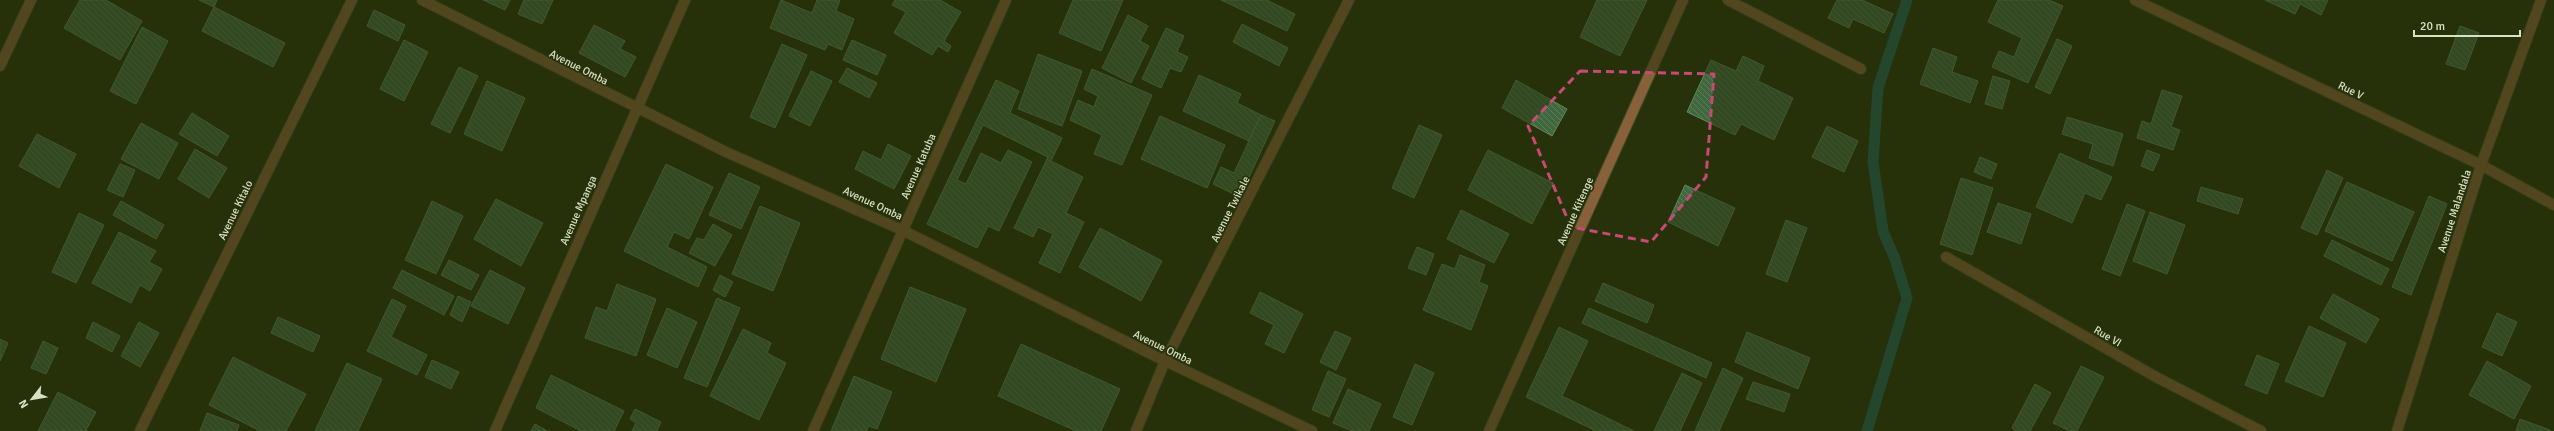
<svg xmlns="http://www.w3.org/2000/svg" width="2554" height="431" font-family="Signika,sans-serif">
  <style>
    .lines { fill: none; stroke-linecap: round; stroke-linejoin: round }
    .stream { stroke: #1f6058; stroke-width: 11 }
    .building { fill: url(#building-back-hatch); stroke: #5f885d }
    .minor-casing { stroke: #434e28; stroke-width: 12 }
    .minor { stroke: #88603a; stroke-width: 10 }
    .marked { fill: none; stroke: #c74a76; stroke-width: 3; stroke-dasharray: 8 5; stroke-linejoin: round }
    .labels { text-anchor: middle; stroke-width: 3.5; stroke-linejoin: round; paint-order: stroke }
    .street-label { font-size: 11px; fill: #d7e1c5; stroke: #27320a }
  </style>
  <defs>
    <pattern id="building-back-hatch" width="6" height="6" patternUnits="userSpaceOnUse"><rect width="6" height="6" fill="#40673e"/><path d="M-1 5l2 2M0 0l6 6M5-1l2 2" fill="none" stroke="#5b7c58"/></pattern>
  </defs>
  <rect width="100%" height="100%" fill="#27320a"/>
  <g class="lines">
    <path class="stream" d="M1867,431L1907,298L1895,259L1883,231L1873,162L1878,88L1907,0"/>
  </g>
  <g class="building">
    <path d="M80,0H106L142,21L120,60L64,28Z"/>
    <path d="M199,0H217L214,7Z"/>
    <path d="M483,0H510L505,10Z"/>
    <path d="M524,0H553L542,24L518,14Z"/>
    <path d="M781,0L812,13L817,0H840L836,11L854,19L842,50L828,44L825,50L770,28Z"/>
    <path d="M895,0H940L961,12L944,41L951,46L948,52L938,46L932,55L894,33L906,12L892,5Z"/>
    <path d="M1073,0H1123L1101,51L1059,33Z"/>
    <path d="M1221,0H1267L1295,14L1287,31Z"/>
    <path d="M1597,0H1647L1620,56L1580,37Z"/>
    <path d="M1837,0H1862L1893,14L1884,33L1853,19L1849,28L1828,18Z"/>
    <path d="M1998,0H2049L2063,6L2028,83L1992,67L1999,51L2014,57L2022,38L1988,22Z"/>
    <path d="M2265,0H2328L2321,15L2300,4L2295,14Z"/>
    <path d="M214,7L285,43L273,67L202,31Z"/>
    <path d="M374,10L405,25L398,41L367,26Z"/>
    <path d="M1128,15L1148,26L1140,41L1149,46L1131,83L1102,68Z"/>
    <path d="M1242,24L1288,48L1279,66L1233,42Z"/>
    <path d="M594,25L625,41L620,49L636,57L625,77L579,53Z"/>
    <path d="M2460,26L2479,33L2465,70L2446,64Z"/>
    <path d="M142,27L168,41L136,104L110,91Z"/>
    <path d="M1166,28L1184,36L1177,52L1188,57L1181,72L1170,68L1161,88L1142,79Z"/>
    <path d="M2057,39L2072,46L2050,94L2035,87Z"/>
    <path d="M404,40L428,52L404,101L380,89Z"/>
    <path d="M852,40L886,55L877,75L843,60Z"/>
    <path d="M782,44L807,55L775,128L750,117Z"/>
    <path d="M1933,48L1957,57L1952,72L1978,81L1970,103L1920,84Z"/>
    <path d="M1038,54L1082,71L1062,126L1018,109Z"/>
    <path d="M1743,56L1764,66L1758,81L1793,98L1774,140L1741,124L1735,135L1687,112L1711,60L1736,71Z"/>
    <path d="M459,67L478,76L450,133L431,124Z"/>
    <path d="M847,68L877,83L869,98L839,82Z"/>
    <path d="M1092,69L1152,95L1122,165L1094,154L1102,135L1070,120L1078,100L1094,107L1098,96L1084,89Z"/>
    <path d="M811,71L832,81L810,126L789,116Z"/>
    <path d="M1199,75L1241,94L1237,103L1261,115L1249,141L1183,111Z"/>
    <path d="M1993,76L2010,81L2002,109L1985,104Z"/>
    <path d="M996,80L1019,91L1010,113L1062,138L1051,161L1083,177L1066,213L1084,222L1060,273L1039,263L1053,234L1038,227L1033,237L1014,228L1048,157L983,125L957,180L966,184L981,153L1001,163L1008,150L1032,162L999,231L988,226L977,248L927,224Z"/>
    <path d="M1516,80L1567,109L1552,136L1502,108Z"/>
    <path d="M487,81L525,98L502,151L464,134Z"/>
    <path d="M2162,90L2182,96L2171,127L2180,130L2173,150L2137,138L2142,121L2151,124Z"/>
    <path d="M192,113L229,136L217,156L179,134Z"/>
    <path d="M1261,115L1275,121L1240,197L1213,184L1221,167L1234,173Z"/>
    <path d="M1160,116L1225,145L1207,188L1141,159Z"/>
    <path d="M2067,117L2123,134L2113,166L2089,158L2093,144L2062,134Z"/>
    <path d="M141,123L178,143L159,179L121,159Z"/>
    <path d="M1419,125L1442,135L1414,198L1392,188Z"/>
    <path d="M1827,126L1858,141L1844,172L1812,157Z"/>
    <path d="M37,134L76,154L59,188L19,166Z"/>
    <path d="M888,144L911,156L894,189L855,169L863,151L881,160Z"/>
    <path d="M195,149L227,168L209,198L178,179Z"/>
    <path d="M1488,150L1553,183L1532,224L1468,190Z"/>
    <path d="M2147,150L2160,155L2153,171L2141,166Z"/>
    <path d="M2060,153L2112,177L2101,200L2085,193L2072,223L2036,207Z"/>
    <path d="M1980,157L1997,164L1991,179L1974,172Z"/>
    <path d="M120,164L135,170L123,197L107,190Z"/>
    <path d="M666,164L713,187L689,239L674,232L667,247L707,267L698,287L624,251Z"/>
    <path d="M2327,170L2343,178L2317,235L2301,228Z"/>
    <path d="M729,173L760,187L741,229L709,215Z"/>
    <path d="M1961,178L1993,188L1972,255L1940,244Z"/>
    <path d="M2347,182L2414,212L2392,261L2325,231Z"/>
    <path d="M1685,185L1735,208L1718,246L1668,222Z"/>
    <path d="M2201,187L2243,199L2238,214L2197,201Z"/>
    <path d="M2429,196L2447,204L2411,295L2392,287Z"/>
    <path d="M496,199L543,223L521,266L474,239Z"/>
    <path d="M121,201L164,225L156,239L113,215Z"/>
    <path d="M432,201L463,216L436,274L405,260Z"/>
    <path d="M1998,203L2031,214L2021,244L1987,232Z"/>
    <path d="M2127,204L2145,211L2120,276L2102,269Z"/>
    <path d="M760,206L800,223L773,291L732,274Z"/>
    <path d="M1461,210L1509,234L1494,263L1447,239Z"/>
    <path d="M2150,212L2185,225L2167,274L2133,261Z"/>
    <path d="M79,213L104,225L76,283L52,272Z"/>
    <path d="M1786,220L1807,228L1787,282L1766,274Z"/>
    <path d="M713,224L732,235L715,266L689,253L697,238L704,240Z"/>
    <path d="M1100,228L1162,261L1141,301L1079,267Z"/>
    <path d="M119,232L156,251L149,262L162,269L150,291L140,285L131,303L92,283Z"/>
    <path d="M2332,240L2389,269L2381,285L2324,256Z"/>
    <path d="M1417,247L1434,254L1426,275L1408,268Z"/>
    <path d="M1460,255L1485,265L1479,282L1488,286L1471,330L1423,310L1442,264L1455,269Z"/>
    <path d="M449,260L479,275L471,290L441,275Z"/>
    <path d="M402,270L454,296L444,315L393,288Z"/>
    <path d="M490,270L525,288L508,324L471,306Z"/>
    <path d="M720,275L733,282L725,297L713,290Z"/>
    <path d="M1603,283L1654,305L1647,323L1595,301Z"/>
    <path d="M617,284L656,299L636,356L585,338L596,307L607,311Z"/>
    <path d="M910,287L966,309L936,382L881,359Z"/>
    <path d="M1260,292L1303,314L1284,353L1265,344L1274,325L1250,313Z"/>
    <path d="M2333,294L2379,319L2366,343L2320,318Z"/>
    <path d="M458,296L471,302L462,322L450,315Z"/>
    <path d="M717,298L740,308L707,387L684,378Z"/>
    <path d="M392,299L406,306L391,337L427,355L417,375L367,351Z"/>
    <path d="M667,308L697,322L677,368L647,355Z"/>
    <path d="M1589,308L1712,363L1706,378L1582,323Z"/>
    <path d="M2497,313L2517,322L2502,356L2482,347Z"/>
    <path d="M278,317L320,336L313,352L271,333Z"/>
    <path d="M93,322L120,336L112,352L86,338Z"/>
    <path d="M139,322L159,333L140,367L121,356Z"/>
    <path d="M2309,326L2346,343L2323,397L2285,381Z"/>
    <path d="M1559,327L1588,341L1562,396L1634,431H1596L1526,397Z"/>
    <path d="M743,329L771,343L767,353L786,363L759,420L710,396Z"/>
    <path d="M1335,331L1351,338L1336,370L1320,362Z"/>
    <path d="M1747,332L1810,358L1798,389L1735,362Z"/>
    <path d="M0,339L8,343L0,361Z"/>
    <path d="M43,341L58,348L46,374L31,368Z"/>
    <path d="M1021,344L1120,389L1101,431H1076L998,396Z"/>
    <path d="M2257,355L2279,364L2267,394L2245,385Z"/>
    <path d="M233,357L306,394L286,431H260L209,405Z"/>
    <path d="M432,360L459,372L451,389L425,377Z"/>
    <path d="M2487,361L2531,386L2514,419L2469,395Z"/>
    <path d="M347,363L382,379L358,431H315Z"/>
    <path d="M1415,364L1434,373L1412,425L1393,417Z"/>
    <path d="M2081,366L2104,377L2077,431H2070L2053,423Z"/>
    <path d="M1723,368L1743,378L1719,431H1695Z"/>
    <path d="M1328,371L1346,379L1329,417L1312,410Z"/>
    <path d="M1682,373L1702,383L1680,431H1654Z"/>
    <path d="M551,375L624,411L614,431H581L536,408Z"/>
    <path d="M854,376L892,392L877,429L869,426L866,431H831Z"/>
    <path d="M1753,382L1790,394L1784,412L1746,399Z"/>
    <path d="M2035,384L2051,393L2030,431H2017L2012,428Z"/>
    <path d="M1348,389L1381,404L1369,431H1352L1333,423Z"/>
    <path d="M58,392L96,412L86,430L88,431H38Z"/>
    <path d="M635,409L661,422L657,431H632L636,423L630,419Z"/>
    <path d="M207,413L239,425L237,431H200Z"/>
    <path d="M2520,419L2550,430V431H2516Z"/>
    <path d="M535,424L547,431H531Z"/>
  </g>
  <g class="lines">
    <g class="minor-casing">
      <g id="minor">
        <path d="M422,0L726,152L902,230L1165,361L1312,431"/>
        <path d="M1728,0L1861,69"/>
        <path d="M2135,0L2481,165L2554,205"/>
        <path d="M0,66L31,0"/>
        <path d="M1946,257L2156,377L2261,431"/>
        <path d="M140,431L352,0"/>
        <path d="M495,431L685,0"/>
        <path d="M813,431L1006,0"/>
        <path d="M1136,431L1165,361L1349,0"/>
        <path d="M1489,431L1683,0"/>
        <path d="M2397,431L2481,165L2541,0"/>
      </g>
    </g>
    <use href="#minor" class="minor"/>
  </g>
  <path d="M0 0H2554V431H0ZM1580,71L1714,74L1706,177L1651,242L1571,227L1528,126Z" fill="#27320a" fill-opacity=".55" fill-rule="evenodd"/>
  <path class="marked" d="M1580,71L1714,74L1706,177L1651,242L1571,227L1528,126Z"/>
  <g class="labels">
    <g class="street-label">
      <text transform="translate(579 67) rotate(27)" y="4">Avenue Omba</text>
      <text transform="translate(2351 90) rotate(26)" y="4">Rue V</text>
      <text transform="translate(918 166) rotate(-66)" y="4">Avenue Katuba</text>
      <text transform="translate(873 203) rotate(25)" y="4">Avenue Omba</text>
      <text transform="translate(1230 209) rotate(-63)" y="4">Avenue Twikale</text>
      <text transform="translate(235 210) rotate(-64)" y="4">Avenue Kitalo</text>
      <text transform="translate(578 210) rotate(-66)" y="4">Avenue Mpanga</text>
      <text transform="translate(1575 211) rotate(-66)" y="4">Avenue Kitenge</text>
      <text transform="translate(2454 211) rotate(-72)" y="4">Avenue Malandala</text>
      <text transform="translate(2108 336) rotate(30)" y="4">Rue VI</text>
      <text transform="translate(1163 347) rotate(26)" y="4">Avenue Omba</text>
    </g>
  </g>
  <g transform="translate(32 399) rotate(239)" stroke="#27320a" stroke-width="3" paint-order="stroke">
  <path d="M0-3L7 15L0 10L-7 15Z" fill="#d7e1c5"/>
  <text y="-6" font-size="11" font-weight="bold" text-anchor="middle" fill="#d7e1c5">N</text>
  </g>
  <path d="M2414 30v6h106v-6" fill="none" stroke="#d7e1c5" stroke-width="2"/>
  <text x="2420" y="30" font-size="12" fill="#d7e1c5" stroke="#27320a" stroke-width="3" paint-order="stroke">20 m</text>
</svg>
